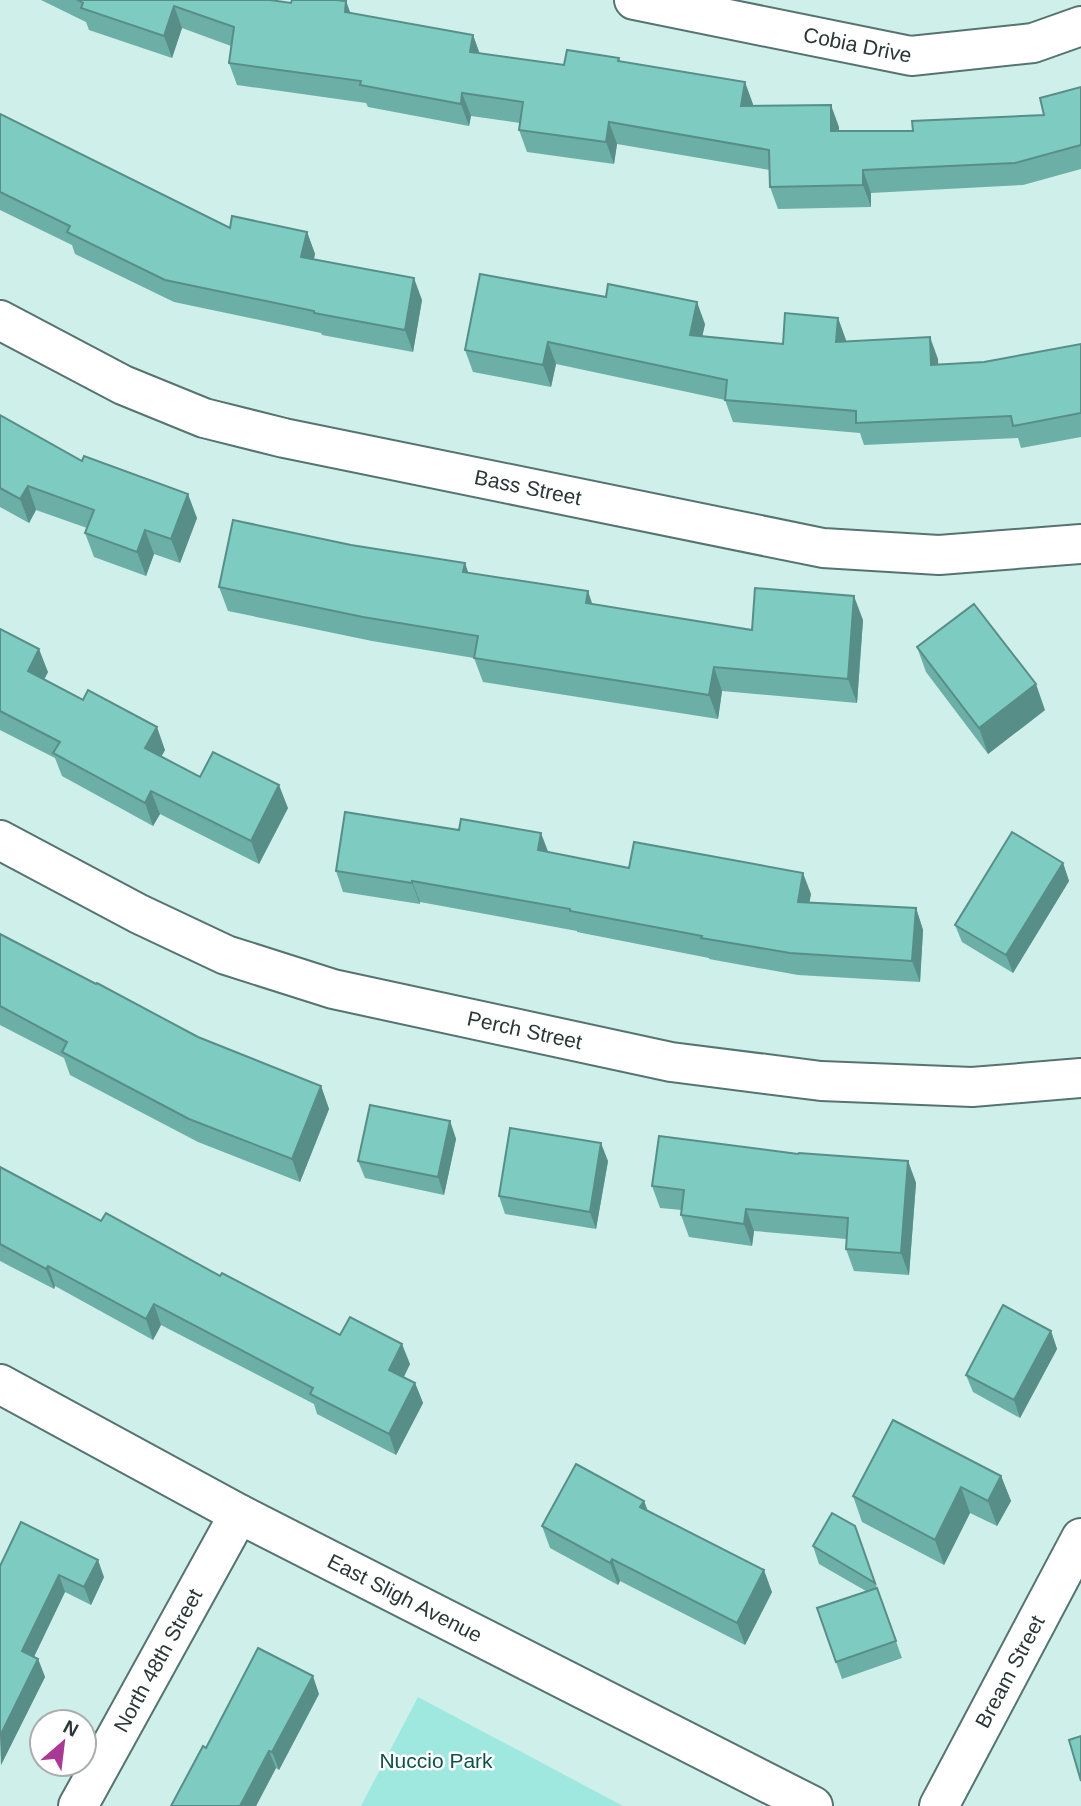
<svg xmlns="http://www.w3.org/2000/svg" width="1081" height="1806" font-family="Helvetica,sans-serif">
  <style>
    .green { fill: #9fe8df }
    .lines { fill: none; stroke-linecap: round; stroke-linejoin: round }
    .minor-casing { stroke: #567370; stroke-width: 42 }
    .tertiary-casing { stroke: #567370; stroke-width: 42 }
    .minor { stroke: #fff; stroke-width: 38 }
    .tertiary { stroke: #fff; stroke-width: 38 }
    .wall { fill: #6cafa7 }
    .shaded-wall { fill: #588e88 }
    .building { fill: #7ecbc2; stroke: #588e88; stroke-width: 2 }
    .labels { text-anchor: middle; stroke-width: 5; stroke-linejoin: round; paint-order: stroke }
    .street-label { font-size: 21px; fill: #2a3735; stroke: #fff }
    .park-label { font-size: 21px; fill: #0d524c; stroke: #fff }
  </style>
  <rect width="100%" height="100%" fill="#ceefea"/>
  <path class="green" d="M418,1697L623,1806H361Z"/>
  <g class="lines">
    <g class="minor-casing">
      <g id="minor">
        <path id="s1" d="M634,0L911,56L1033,43L1081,26"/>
        <path id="s2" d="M0,320L123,385L204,418L284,438L823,548L939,555L1081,544"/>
        <path id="s3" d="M0,840L139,914L226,955L333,989L671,1062L821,1081L972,1087L1081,1078"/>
        <path id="s4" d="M78,1806L239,1514"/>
        <path id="s5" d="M939,1806L1081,1538"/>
      </g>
    </g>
    <g class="tertiary-casing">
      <g id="tertiary">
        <path id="s6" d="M0,1384L239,1514L813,1806"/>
      </g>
    </g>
    <use href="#minor" class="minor"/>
    <use href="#tertiary" class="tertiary"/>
  </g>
  <g class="wall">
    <path d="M41,0H270L291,3L346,1L350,13L473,35L480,54L564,65L619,58L620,61L753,104L752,106L839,127V131H913L1044,115L1081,87V169L1023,185L871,193V207L778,209L770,187V170L617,144L614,164L527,152L519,130L520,123L471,116L469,126L368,107L366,103L237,85L229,63L231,46L182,28L172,58L89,30L86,22Z"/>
    <path d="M0,114L230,228L307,232L315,254L314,259L422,300L413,352L322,335L321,333L174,302L75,254L72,245L0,210Z"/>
    <path d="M838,318L846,341L938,359V364L984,362L1081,344V437L1021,448L1018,438L864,445L860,433L733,422L725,400L556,364L551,387L473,372L465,350L705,324L702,336L783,344Z"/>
    <path d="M0,415L82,461L197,518L180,563L154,554L146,576L94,557L85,533L87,528L36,510L29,523L0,507Z"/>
    <path d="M351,545L465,563L468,573L592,604L752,630L863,620L857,703L722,691L718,719L483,682L474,658L372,641L228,611L219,587Z"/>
    <path d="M0,629L48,672L44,680L165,750L161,757L200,777L288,808L259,864L160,814L153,826L62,776L55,758L0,730Z"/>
    <path d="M917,647L1045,710L988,754L926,672Z"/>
    <path d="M459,830L548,852L629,868L811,894L809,902L916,908L923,930L920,982L798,975L709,959V958L577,932V931L420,902V904L343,892L336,871Z"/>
    <path d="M1063,863L1069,881L1013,973L962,942L955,925Z"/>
    <path d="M0,934L198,1037L321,1086L329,1109L300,1182L198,1142L70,1075L64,1058L0,1025Z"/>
    <path d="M450,1121L456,1139L444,1195L365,1178L358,1161Z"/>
    <path d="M798,1154L908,1161L916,1183L909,1275L854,1271L846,1249V1239L754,1231L752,1246L689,1237L681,1215L682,1210L660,1208L652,1186Z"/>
    <path d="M608,1161L596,1229L505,1214L499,1196Z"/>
    <path d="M0,1167L101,1221L220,1276L340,1335L410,1364L404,1377L415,1383L423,1403L396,1455L317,1414L314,1404L161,1325L153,1340L55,1286L54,1289L0,1261Z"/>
    <path d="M1051,1331L1057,1349L1020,1418L973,1392L966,1375Z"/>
    <path d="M1001,1476L1011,1501L997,1526L970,1513L944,1565L862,1522L853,1496Z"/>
    <path d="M644,1501L648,1511L772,1592L745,1645L620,1581L618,1585L550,1548L542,1526Z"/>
    <path d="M855,1526L902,1658L842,1679L817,1608L866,1591L819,1564L813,1546Z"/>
    <path d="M0,1566L104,1577L91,1605L65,1592L34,1657L38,1659L45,1677L1,1765Z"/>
    <path d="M319,1694L279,1770L276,1768L256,1806H171L206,1748Z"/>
  </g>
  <g class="shaded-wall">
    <path d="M346,1L354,23L345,12Z"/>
    <path d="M174,6L182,28L172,58L164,36Z"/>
    <path d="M473,35L481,58L470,52Z"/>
    <path d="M745,82L753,104L749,128L741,106Z"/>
    <path d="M462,93L471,116L469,126L461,104Z"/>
    <path d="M831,105L839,127V153L831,131Z"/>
    <path d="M609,122L617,144L614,164L606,142Z"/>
    <path d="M863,170L871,193V207L863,185Z"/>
    <path d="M307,232L315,254L309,279L301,257Z"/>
    <path d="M414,278L422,300L413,352L405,330Z"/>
    <path d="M697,302L705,324L698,357L690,335Z"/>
    <path d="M838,318L846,340L844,364L836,342Z"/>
    <path d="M930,337L938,359L939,387L931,365Z"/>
    <path d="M548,342L556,364L551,387L543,365Z"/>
    <path d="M28,486L36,510L29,523L20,499Z"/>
    <path d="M188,494L197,518L180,563L171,539Z"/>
    <path d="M145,530L154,554L146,576L137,552Z"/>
    <path d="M465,563L473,587L463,572Z"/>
    <path d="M588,591L596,615L586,603Z"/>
    <path d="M854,596L863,620L857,703L848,679Z"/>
    <path d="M39,649L48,672L36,694L28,671Z"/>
    <path d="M714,667L722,691L718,719L709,695Z"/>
    <path d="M1036,684L1045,710L988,754L979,728Z"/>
    <path d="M157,727L165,750L153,771L145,748Z"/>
    <path d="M279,785L288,808L259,864L251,841Z"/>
    <path d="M151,791L160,814L153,826L145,803Z"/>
    <path d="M541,833L549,854L538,850Z"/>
    <path d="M1063,863L1069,881L1013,973L1006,955Z"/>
    <path d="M803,873L811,894L806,923L798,902Z"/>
    <path d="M412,881L420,902V904L412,883Z"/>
    <path d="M916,908L923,930L920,982L912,961Z"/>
    <path d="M321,1086L329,1109L300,1182L292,1159Z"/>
    <path d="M450,1121L456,1139L444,1195L438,1177Z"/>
    <path d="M601,1143L608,1161L596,1229L590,1212Z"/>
    <path d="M908,1161L916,1183L909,1275L901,1253Z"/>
    <path d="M746,1209L754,1231L752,1246L744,1224Z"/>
    <path d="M48,1266L55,1286L54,1289L46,1269Z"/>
    <path d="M154,1304L161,1325L153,1340L146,1319Z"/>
    <path d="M1051,1331L1057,1349L1020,1418L1014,1400Z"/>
    <path d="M402,1344L410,1364L397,1390L389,1370Z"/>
    <path d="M415,1383L423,1403L396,1455L389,1434Z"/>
    <path d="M1001,1476L1011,1501L997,1526L988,1501Z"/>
    <path d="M961,1487L970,1513L944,1565L935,1540Z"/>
    <path d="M644,1501L652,1523L640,1507Z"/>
    <path d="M612,1559L620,1581L618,1585L610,1563Z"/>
    <path d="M98,1560L104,1577L91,1605L84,1587Z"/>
    <path d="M764,1570L772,1592L745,1645L737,1623Z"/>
    <path d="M59,1575L65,1592L28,1669L22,1651Z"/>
    <path d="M38,1659L45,1677L1,1765L0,1736Z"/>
    <path d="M313,1676L319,1694L279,1770L272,1752Z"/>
    <path d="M269,1751L276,1768L256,1806H240Z"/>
  </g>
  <g class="building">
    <path d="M78,0H270L291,3L292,0H336L346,1L345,12L473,35L470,52L564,65L567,50L619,58L618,61L745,82L741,106L831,105V131H913L912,121L1044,115L1040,98L1081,87V145L1015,163L863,170V185L770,187L769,150L609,122L606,142L519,130L523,102L462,93L461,104L360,85L361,81L229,63L234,27L174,6L164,36L81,8L83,3Z"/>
    <path d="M0,114L230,228L232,216L307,232L301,257L414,278L405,330L314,313V311L165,280L67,232L70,226L0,192Z"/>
    <path d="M480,274L606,297L608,284L697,302L690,335L783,344L785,313L838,318L836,342L930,337L931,365L984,362L1081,344V413L1013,426L1011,416L856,423V411L725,400L727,380L548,342L543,365L465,350Z"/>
    <path d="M0,415L82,461L84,456L188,494L171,539L145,530L137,552L85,533L94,510L28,486L20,499L0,488Z"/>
    <path d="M233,520L351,545L465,563L463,572L588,591L586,603L752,630L755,588L854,596L848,679L714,667L709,695L474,658L478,636L363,617L219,587Z"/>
    <path d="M974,604L1036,684L979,728L917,647Z"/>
    <path d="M0,629L39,649L28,671L83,700L88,690L157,727L145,748L200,777L213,752L279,785L251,841L151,791L145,803L53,753L60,742L0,711Z"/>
    <path d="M345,812L459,830L461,819L541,833L538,850L629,868L634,842L803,873L798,902L916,908L912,961L790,953L701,938L702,936L570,911V909L412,881V883L336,871Z"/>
    <path d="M1012,832L1063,863L1006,955L955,925Z"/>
    <path d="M0,934L96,984L97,983L198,1037L321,1086L292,1159L189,1119L62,1052L67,1042L0,1006Z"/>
    <path d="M370,1105L450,1121L438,1177L358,1161Z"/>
    <path d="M510,1128L601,1143L590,1212L499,1196Z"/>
    <path d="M659,1136L798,1154L799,1153L908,1161L901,1253L846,1249L848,1218L746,1209L744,1224L681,1215L684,1190L652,1186Z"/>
    <path d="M0,1167L101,1221L106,1213L220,1276L222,1273L340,1335L350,1317L402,1344L389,1370L415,1383L389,1434L310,1394L313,1388L154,1304L146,1319L48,1266L46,1269L0,1244Z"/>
    <path d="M1003,1305L1051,1331L1014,1400L966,1375Z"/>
    <path d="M893,1420L1001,1476L988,1501L961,1487L935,1540L853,1496Z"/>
    <path d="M576,1464L644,1501L640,1507L764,1570L737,1623L612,1559L610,1563L542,1526Z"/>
    <path d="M832,1513L855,1526L875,1583L813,1546Z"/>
    <path d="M21,1522L98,1560L84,1587L59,1575L22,1651L38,1659L0,1736V1566Z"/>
    <path d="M877,1588L896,1641L836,1662L817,1608Z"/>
    <path d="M258,1648L313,1676L272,1752L269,1751L240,1806H171L203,1746L206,1748Z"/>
    <path d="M1081,1736V1781L1069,1740Z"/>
  </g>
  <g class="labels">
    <g class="street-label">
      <text dy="7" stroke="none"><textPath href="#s1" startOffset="228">Cobia Drive</textPath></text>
      <text dy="7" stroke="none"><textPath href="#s2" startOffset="558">Bass Street</textPath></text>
      <text dy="7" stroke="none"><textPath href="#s3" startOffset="562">Perch Street</textPath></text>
      <text dy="7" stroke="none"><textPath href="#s6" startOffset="458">East Sligh Avenue</textPath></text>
      <text dy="7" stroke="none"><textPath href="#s4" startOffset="166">North 48th Street</textPath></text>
      <text dy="7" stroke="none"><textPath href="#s5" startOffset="152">Bream Street</textPath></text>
    </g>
    <g class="park-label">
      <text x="436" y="1768">Nuccio Park</text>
    </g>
  </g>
  <g transform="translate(63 1743) rotate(28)"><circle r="33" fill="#ffffff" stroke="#aaafae" stroke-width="2"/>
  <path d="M0-5L12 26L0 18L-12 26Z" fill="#aa3995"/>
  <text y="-10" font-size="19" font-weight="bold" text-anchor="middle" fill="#2a3735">N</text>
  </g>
</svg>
